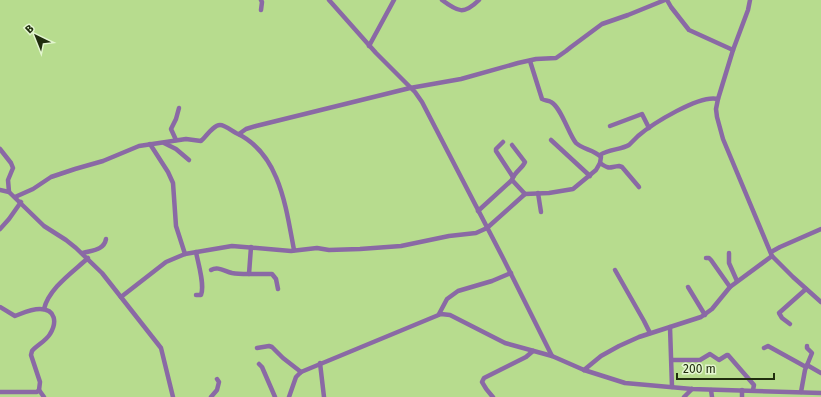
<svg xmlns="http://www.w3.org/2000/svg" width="821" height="397" font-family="'Fira Sans',sans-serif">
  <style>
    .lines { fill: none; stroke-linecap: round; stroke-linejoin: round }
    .minor { stroke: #8a69a5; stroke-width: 4.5 }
  </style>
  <rect width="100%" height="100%" fill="#b7dc8e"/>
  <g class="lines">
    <g class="minor">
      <path d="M329,0L376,53L415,92L422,102L503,258L552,356"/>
      <path d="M442,0C458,12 464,15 479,0"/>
      <path d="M667,0L671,7L689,30L733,50"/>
      <path d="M750,0L748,10L733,50L718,99L716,109L717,117L723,139L772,256L793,277L821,302"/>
      <path d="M261,10L262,2L261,0"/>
      <path d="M369,46L394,0"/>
      <path d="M610,126L642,114L649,128"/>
      <path d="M239,134L246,129L256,126L410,88L461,79L518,63L536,59L556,58L566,51L571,47L602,24L628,15L665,0"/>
      <path d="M176,140L171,129L176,119L179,108"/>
      <path d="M551,140L590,176"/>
      <path d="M503,142L496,149V151L513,177"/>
      <path d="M164,143L176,149L189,160"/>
      <path d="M150,144L168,172L173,183L176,226L185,254"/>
      <path d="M512,145L525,162C522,169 514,172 512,180L525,194"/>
      <path d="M0,149L11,163L13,168L8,180L9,192"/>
      <path d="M600,155C609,149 620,150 629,145C632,142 635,139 638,136C652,124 700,94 718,99"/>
      <path d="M600,163C610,170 609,167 619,166L622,167L639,187"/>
      <path d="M0,190L9,192L44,226L66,240L76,248L102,273L161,348L173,397"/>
      <path d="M538,193L541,212"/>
      <path d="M15,197L33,189L51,177L75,169L103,161L139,146L186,139L201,141C206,137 213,125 220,125C225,125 232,131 236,133C280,153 286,208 294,250"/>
      <path d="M478,211L512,180"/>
      <path d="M0,229L9,219L21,202"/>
      <path d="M251,247L249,274H272L276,279L278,289"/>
      <path d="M771,252L780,247L821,229"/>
      <path d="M83,253C93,250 104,250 106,239"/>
      <path d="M729,253V263L737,281"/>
      <path d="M706,258H709L711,260L730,287"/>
      <path d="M211,270C218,266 224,271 232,273C237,274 243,274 249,274"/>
      <path d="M615,270L644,321L650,333"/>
      <path d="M688,287L705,315"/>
      <path d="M196,295H201C205,285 198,263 196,252"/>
      <path d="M121,297L166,262L185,254L232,246L291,251L317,248L329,250L360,249L401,246L449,236L476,233L487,228L525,194L549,193L573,189L596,170L600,163L601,157C595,150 582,149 576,143C569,135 561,107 551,102C548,100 545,101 542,99L530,61"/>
      <path d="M0,307L15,316C23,313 31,309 40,309C56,309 57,323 50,334C46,341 37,345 32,351L31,355L40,382L39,390L37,392H0"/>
      <path d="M44,309C49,288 73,272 88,258"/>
      <path d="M439,314L447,299L458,291L492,281L511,273"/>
      <path d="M790,324L782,318L779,313L806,289"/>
      <path d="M670,327L672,387"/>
      <path d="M257,348L269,346L272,347L283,358L301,372"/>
      <path d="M764,348L768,346L806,367"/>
      <path d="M672,360H700L710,354L719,360L727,355H728L754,385L753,390"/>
      <path d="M320,363L324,397"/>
      <path d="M259,364L262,367L275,397"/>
      <path d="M807,365L821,373"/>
      <path d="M584,370L601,356L619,346L639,337L701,317L712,309L730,287L772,256"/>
      <path d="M39,390L44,397"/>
      <path d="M711,390L712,397"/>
      <path d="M742,390V397"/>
      <path d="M801,392L805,370L812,353L807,348V346"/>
      <path d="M211,397L217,390L219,382L217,379"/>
      <path d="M289,397L296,377L301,372L441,314L450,315L505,343L552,356L584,370L625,383L692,389L821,393"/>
      <path d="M493,397C488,392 485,388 482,382L484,378L526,357L533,351"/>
      <path d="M684,397L692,389"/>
    </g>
  </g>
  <g transform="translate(36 36) rotate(317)" stroke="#e3f6cf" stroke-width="3" paint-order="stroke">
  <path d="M0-3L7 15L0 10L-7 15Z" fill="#202d0e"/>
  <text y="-6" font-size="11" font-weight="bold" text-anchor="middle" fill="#202d0e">B</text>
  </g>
  <path d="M677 373v6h97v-6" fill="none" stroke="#202d0e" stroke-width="2"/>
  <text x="683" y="373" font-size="12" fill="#202d0e" stroke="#e3f6cf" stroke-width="3" paint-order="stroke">200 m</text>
</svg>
